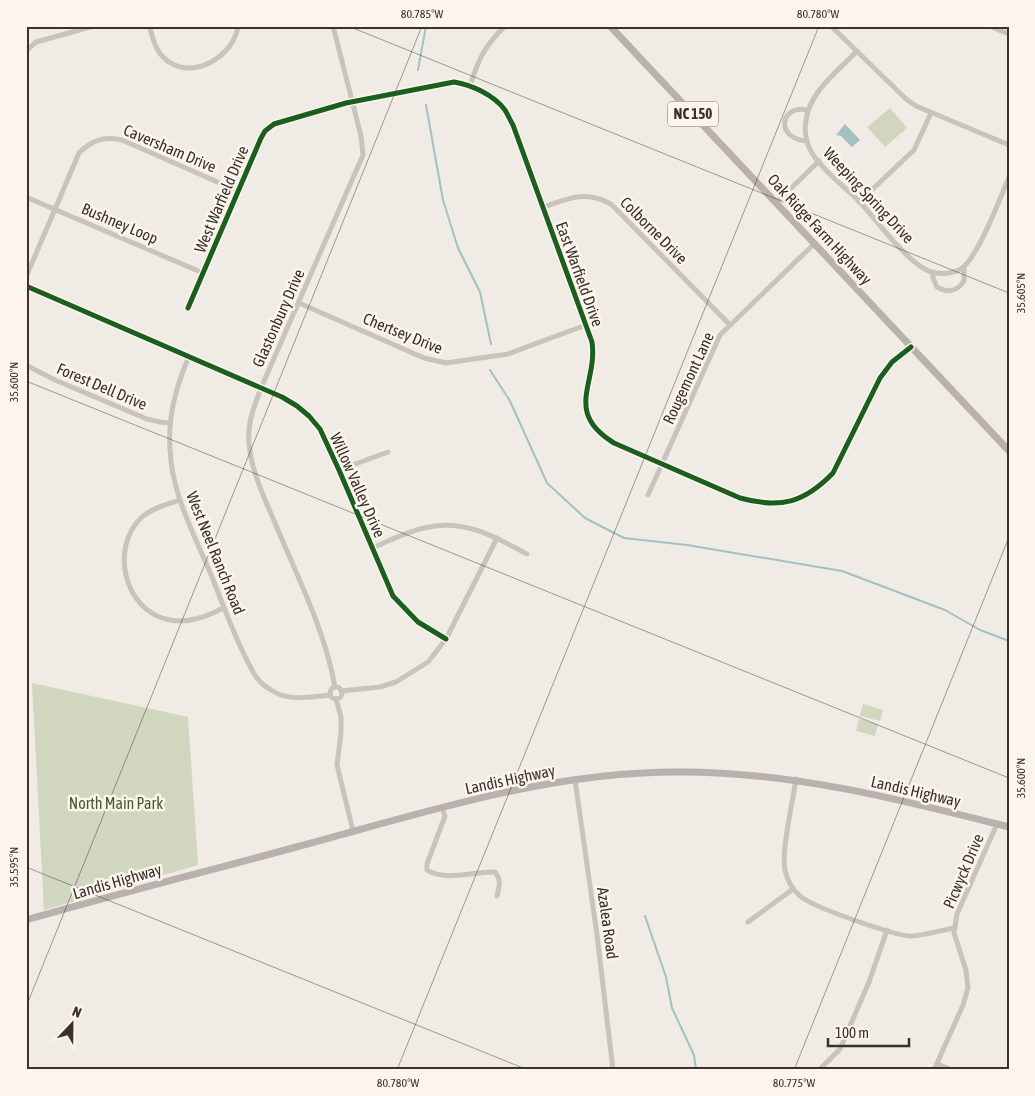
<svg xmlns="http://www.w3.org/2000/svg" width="1035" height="1096" font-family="'Asap Condensed',sans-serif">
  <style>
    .green { fill: #d1d6bf }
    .water { fill: #a1c2c1 }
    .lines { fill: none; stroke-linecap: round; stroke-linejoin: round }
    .stream { stroke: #a1c2c1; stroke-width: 2 }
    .minor { stroke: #c9c3be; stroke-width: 5 }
    .major { stroke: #b8b1ad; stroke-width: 7 }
    .cycleway-casing { stroke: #fbf5ee; stroke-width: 8 }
    .cycleway { stroke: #1b5e20; stroke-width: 5 }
    .ticks { fill: none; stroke: #3b302b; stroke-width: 1; stroke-opacity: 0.45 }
    .labels { text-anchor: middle; stroke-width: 5; stroke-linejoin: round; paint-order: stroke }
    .shield { fill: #fbf5ee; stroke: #756b66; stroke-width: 1 }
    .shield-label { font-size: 15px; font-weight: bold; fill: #3b302b }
    .street-label { font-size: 16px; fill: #3b302b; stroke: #fbf5ee }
    .park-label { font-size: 16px; fill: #4a5a2e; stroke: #fbf5ee }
    .neatline { fill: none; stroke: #3b302b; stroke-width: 2 }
    .ticks-label { font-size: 12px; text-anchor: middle; fill: #3b302b }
  </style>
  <rect width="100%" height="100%" fill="#f0ebe5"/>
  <g class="green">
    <path d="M890,108L907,128L885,147L867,127Z"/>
    <path d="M32,683L188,717L198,865L44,910Z"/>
    <path d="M863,704L883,710L880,721L860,716Z"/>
    <path d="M859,719L878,724L875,736L856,731Z"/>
  </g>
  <path class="water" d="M845,124L860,140L852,147L841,136L836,135Z"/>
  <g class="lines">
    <g class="stream">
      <path d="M418,70L426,26"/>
      <path d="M426,105L443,200L458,248L480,292L491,344"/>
      <path d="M490,370L510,401L547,483L585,518L624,538L687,545L842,571L945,610L980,630L1009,641"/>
      <path d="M645,916L666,977L672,1008L694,1055L696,1070"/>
    </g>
    <g class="minor">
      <path d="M149,26C153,37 155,50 164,58C190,83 234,57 238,26"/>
      <path d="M333,26L361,136L363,155L261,388C254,406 247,424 249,443C251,471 264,497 275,523C297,576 325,630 335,687"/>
      <path d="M831,26L906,99L916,106L1009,145"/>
      <path d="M989,26L1009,34"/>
      <path d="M26,51L36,42L94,26"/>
      <path d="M857,51C838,71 810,91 806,120C804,132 806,143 812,153C823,171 845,187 860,202C877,221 902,255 923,268C934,275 948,275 959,270C976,263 1001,196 1009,177"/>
      <path d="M470,86C479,58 484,47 505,26"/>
      <path d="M807,141C775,139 779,104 808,110"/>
      <path d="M26,197L203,273"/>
      <path d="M859,202L914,150L931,113"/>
      <path d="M776,203L819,161"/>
      <path d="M542,208C567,198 586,190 611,204L730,325"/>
      <path d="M933,273V278L937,287C947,293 957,292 964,281V267"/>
      <path d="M26,277L79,153C92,140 104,136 122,140L238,191"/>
      <path d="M26,286L282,397L297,406L309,416L320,429L339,470L393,596L418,622L446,639"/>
      <path d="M299,303L424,358L446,363L508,354L586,325"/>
      <path d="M188,308L261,138L265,131L274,124L346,103L454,82C472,85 494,95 505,110C508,115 510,120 513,125L592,342C598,383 563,412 614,443L740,498C780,509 804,503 833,473L880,378L892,362L911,347"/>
      <path d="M189,356C176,387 168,415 170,448C171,493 195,536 212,577C224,607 235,639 251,668C255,677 262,685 271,690C289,702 310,697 330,695"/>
      <path d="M26,365L55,380L147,419L160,422L169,423"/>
      <path d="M339,470L388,452"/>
      <path d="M648,495L720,335L815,243"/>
      <path d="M180,500C168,504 152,508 142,517C109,547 124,612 170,620C189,624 207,616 224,608"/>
      <path d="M372,548C389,541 406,532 424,528C462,518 494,536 527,554"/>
      <circle cx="336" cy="693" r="6"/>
      <path d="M341,691L380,687L396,682L428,662L446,639L497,538"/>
      <path d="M336,699L341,717V733L337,765L353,831"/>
      <path d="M796,779C793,801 781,851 785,870C787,880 792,889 800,896C812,907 893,935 910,936C925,936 940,930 955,928"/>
      <path d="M575,780L597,935L613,1070"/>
      <path d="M442,807L445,816L427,864V870C445,882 475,871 495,872C502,880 499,887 497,896"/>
      <path d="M748,922L793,889"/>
      <path d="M937,1064L952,1070"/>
      <path d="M819,1070L840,1049L869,982L887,930"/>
      <path d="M934,1070L963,1005L968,988L966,970L954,933L957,914L997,824"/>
    </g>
    <g class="major">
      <path d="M610,26L1009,451"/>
      <path d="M26,920C117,894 208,871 300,846C423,813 547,772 676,772C789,771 899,799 1009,827"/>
    </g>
    <g class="cycleway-casing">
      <g id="cycleway">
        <path d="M26,286L282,397L297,406L309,416L320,429L339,470L393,596L418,622L446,639"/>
        <path d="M188,308L261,138L265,131L274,124L346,103L454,82C472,85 494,95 505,110C508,115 510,120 513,125L592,342C598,383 563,412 614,443L740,498C780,509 804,503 833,473L880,378L892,362L911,347"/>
      </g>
    </g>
    <use href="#cycleway" class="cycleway"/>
  </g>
  <path class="ticks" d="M348,26L1009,293M26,381L1009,778M26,867L528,1070M26,1007L422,26M397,1070L819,26M794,1070L1009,537"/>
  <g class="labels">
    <rect class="shield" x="668" y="101.5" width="50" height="25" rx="4"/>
    <g class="shield-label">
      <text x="693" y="119">NC 150</text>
    </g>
    <g class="street-label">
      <text transform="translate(170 148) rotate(23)" y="6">Caversham Drive</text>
      <text transform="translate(869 195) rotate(47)" y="6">Weeping Spring Drive</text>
      <text transform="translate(221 199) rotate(-67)" y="6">West Warfield Drive</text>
      <text transform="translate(120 223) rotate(23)" y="6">Bushney Loop</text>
      <text transform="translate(820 229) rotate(47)" y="6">Oak Ridge Farm Highway</text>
      <text transform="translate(654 230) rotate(45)" y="6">Colborne Drive</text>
      <text transform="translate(580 274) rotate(70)" y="6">East Warfield Drive</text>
      <text transform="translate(278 318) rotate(-66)" y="6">Glastonbury Drive</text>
      <text transform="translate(403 333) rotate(22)" y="6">Chertsey Drive</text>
      <text transform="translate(688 378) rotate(-65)" y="6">Rougemont Lane</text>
      <text transform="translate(102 386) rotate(23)" y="6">Forest Dell Drive</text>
      <text transform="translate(358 485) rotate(66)" y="6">Willow Valley Drive</text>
      <text transform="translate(216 553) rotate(68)" y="6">West Neel Ranch Road</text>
      <text transform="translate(510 779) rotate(-12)" y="6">Landis Highway</text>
      <text transform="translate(916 791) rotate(13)" y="6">Landis Highway</text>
      <text transform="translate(963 871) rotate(-67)" y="6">Picwyck Drive</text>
      <text transform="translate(117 881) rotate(-16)" y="6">Landis Highway</text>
      <text transform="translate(608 923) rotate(82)" y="6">Azalea Road</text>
    </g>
    <g class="park-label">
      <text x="116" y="809">North Main Park</text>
    </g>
  </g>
  <rect width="1035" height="1096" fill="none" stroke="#fbf5ee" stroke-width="55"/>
  <g transform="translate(72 1024) rotate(22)" stroke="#fbf5ee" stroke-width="4" paint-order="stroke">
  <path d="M0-4L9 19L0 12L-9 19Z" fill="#3b302b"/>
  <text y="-8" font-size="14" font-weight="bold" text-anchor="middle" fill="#3b302b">N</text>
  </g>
  <path d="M828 1038v8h81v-8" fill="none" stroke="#3b302b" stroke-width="2.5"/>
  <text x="835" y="1038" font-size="15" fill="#3b302b" stroke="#fbf5ee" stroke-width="4" paint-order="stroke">100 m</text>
  <rect x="28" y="28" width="980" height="1040" class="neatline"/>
  <g class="ticks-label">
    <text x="422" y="18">80.785°W</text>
    <text x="818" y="18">80.780°W</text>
    <text transform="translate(1021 293) rotate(-90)" y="4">35.605°N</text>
    <text transform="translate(14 382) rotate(-90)" y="4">35.600°N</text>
    <text transform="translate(1021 778) rotate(-90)" y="4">35.600°N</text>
    <text transform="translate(14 867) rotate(-90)" y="4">35.595°N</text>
    <text x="398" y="1087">80.780°W</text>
    <text x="794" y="1087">80.775°W</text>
  </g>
</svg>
